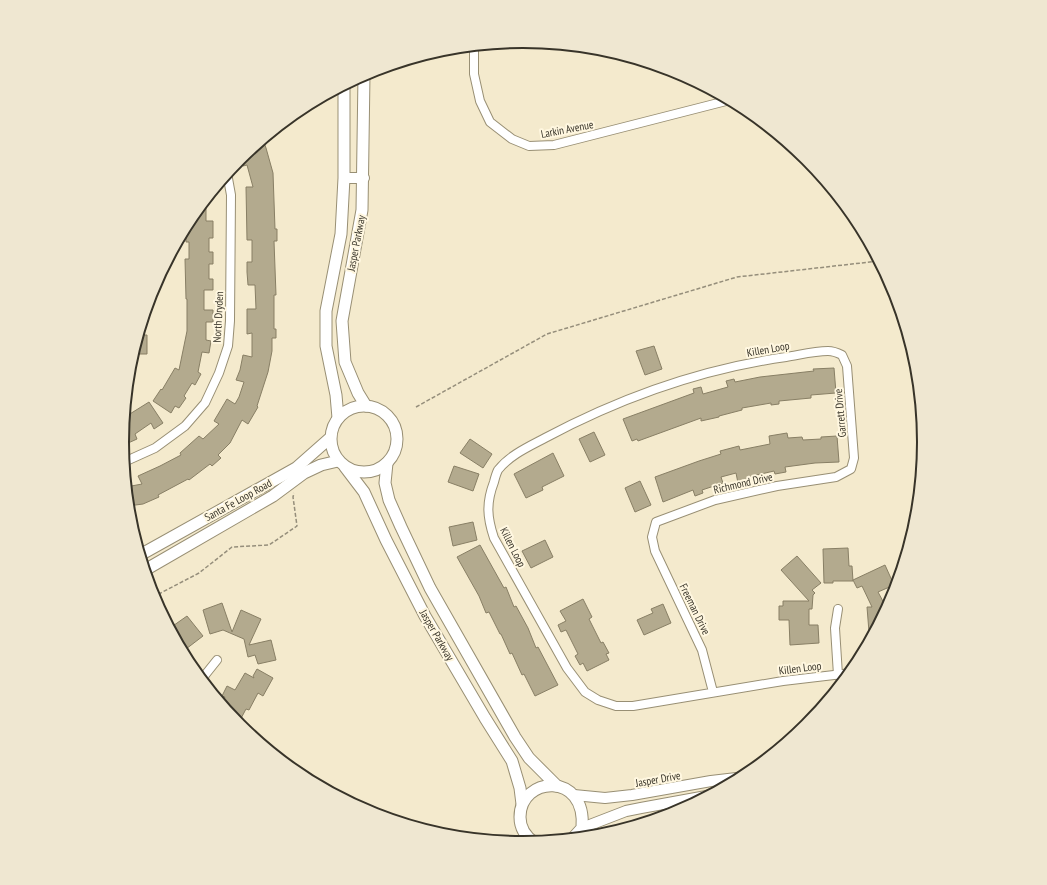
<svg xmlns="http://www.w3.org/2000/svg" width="1047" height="885" font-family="'PT Sans Narrow',sans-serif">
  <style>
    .building { fill: #b3aa8e; stroke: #887f65 }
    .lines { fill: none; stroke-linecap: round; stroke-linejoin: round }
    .minor-casing { stroke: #988f74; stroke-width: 10 }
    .tertiary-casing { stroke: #988f74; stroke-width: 12 }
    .secondary-casing { stroke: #988f74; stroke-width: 13 }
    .path { stroke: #958e7b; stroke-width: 1.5; stroke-dasharray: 4 2; stroke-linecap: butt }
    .minor { stroke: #fff; stroke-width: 8 }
    .tertiary { stroke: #fff; stroke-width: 10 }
    .secondary { stroke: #fff; stroke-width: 11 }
    .labels { text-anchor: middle; stroke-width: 4; stroke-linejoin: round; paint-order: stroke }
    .street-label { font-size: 11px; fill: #383429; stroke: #fff7e0 }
    .rim { fill: none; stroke: #383429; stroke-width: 2 }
  </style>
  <rect width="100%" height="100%" fill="#f4eacd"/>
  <g class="building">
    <path d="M263,140L266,148L273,173L275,229H277V241H274L276,295H274V329H276V338H272V351L268,372L257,406L258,407L248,424L242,420L230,443L218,455L221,458L212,466L210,464L189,480L188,479L158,495L159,497L143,504L128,506L126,487L142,484L138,476L160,466L181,455L180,453L199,436L203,439L219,424L214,421L227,399L235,404L239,397L244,382L236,380L240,370L243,355L252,357V333L247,334V309H256L255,285H248L247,272V262H252V240H247L246,187H253L247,165L243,166L240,158Z"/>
    <path d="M206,199V221H213V238H209V252H213V264H209V279H213V290H204V310H213V322H206V340L211,341L209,353L202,352L198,372L201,374L195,385L192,383L184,396L186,398L179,408L175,406L171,413L153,401L161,389L162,390L175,368L179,370L187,331V299H186L185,259H189V242H186V226L190,219Z"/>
    <path d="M139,335H147V354H133Z"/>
    <path d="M654,346L662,369L645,375L636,351Z"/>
    <path d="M834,368L836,393L811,395V398L779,401V404L771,405V403L742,408V410L719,416V417L701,421V418L638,441L637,439L632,441L623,419L694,393L693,389L701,387L703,394L728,387L726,381L734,379L735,382L760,377L814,371L813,369Z"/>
    <path d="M149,402L163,423L154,429L151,423L135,434L137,439L126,444L123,436L125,417Z"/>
    <path d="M594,432L605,455L590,462L579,439Z"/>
    <path d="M787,433L788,438L802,437L803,440L821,439V437L837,436L839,462L815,463L785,467L786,472L775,474L774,471L748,477L749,480L738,483L736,473L721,477L723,483L702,490L703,493L695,496L693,490L663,502L655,477L699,461L721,454L720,451L739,446L740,450L770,444L769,436Z"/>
    <path d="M470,439L492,454L483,468L460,453Z"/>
    <path d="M553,453L564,476L542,487L543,490L526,498L514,474Z"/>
    <path d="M454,466L479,474L473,491L448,482Z"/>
    <path d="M640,481L651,505L635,512L625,488Z"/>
    <path d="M473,522L477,540L453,546L449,527Z"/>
    <path d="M545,540L553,557L531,568L522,551Z"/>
    <path d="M480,545L504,588L506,587L514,607L516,606L528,628L536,648L538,647L558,685L535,696L524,674L522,675L512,653L510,654L501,634H500L489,612L486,613L479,596L457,557Z"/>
    <path d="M848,548L849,566H852L853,581H833V583H824L823,549Z"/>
    <path d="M797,556L821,583L812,590L815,593L813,595L812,609H809V625H818L819,643L790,645L789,620H779V606H783V601H809L781,570Z"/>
    <path d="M885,565L894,585L878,592L885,605H890L876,631L869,632L867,607H872L862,586L857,588L853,580Z"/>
    <path d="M583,599L592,617L589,619L601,643L603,642L609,653L606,654L609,660L587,671L583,663L580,665L575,656L578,654L566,630L561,632L558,625L566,621L560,611Z"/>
    <path d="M222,603L232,632L241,610L261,619L249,645L271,640L276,660L258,664L255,655L248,657L244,639L223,630L210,634L203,610Z"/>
    <path d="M663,604L671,623L644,635L637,620L653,613L651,609Z"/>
    <path d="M187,616L203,636L186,649L170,628Z"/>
    <path d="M257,669L273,678L263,696L258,693L249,710L246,709L238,724L221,704L225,697L222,696L227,686L235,690L245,673L254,678L253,676Z"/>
  </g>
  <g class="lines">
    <g class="minor-casing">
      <g id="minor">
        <path d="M474,46V74L480,101L490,122L512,139L529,146L554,145L730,100"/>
        <path d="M124,462L155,448L185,426L205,403L219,373L228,346L230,321L231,195L227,173"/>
        <path d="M838,609L835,628L838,675"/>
        <path d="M203,681L205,675L217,660"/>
        <path d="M713,692L702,650L655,551L652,537L656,522L715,500L777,486L836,477L851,469L854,458L847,366L842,355C838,353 833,351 828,351C814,351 799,355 786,357C701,369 620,398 545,438C528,447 510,455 498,470C496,474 495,478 494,482C486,503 487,517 494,538L567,668L585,692L598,700L616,706H633L783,681L851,673"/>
      </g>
    </g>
    <g class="tertiary-casing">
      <g id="tertiary">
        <path d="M344,178H364"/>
        <path d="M574,795L605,798L632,795L711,781L745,777"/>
        <path d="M582,828L626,811L641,808L712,795"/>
      </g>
    </g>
    <g class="secondary-casing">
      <g id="secondary">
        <path d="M364,75L362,210L342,321L345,362L358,393L366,406"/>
        <circle cx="364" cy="439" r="33"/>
        <path d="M338,418L336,395L326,346V311L341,234L344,178V85"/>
        <path d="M387,463L385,483L389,500L401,527L430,588L515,737L529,758L557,786"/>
        <path d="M345,467L364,492L386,540L425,616L485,718L512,761L520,788L522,804"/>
        <path d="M140,555L296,468L330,438"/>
        <path d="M145,570L273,496L304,473L321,465L338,461"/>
        <path d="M535,843C526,837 520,828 520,817C520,776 587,771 582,828L572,839"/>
      </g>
    </g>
    <g class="path">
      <path d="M416,407L547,334L737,277L879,261"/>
      <path d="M153,597L199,573L232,547L269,545L297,526L293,497L294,493"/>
    </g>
    <use href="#minor" class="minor"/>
    <use href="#tertiary" class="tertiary"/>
    <use href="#secondary" class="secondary"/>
  </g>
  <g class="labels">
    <g class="street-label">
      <text transform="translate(567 129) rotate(-11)" y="4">Larkin Avenue</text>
      <text transform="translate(356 243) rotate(-79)" y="4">Jasper Parkway</text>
      <text transform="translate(218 317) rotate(-87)" y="4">North Dryden</text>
      <text transform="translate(768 349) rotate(-10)" y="4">Killen Loop</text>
      <text transform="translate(840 413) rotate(-95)" y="4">Garrett Drive</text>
      <text transform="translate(743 483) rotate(-13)" y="4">Richmond Drive</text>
      <text transform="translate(238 500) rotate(-29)" y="4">Santa Fe Loop Road</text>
      <text transform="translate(513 547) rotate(63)" y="4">Killen Loop</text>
      <text transform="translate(695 609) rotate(64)" y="4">Freeman Drive</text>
      <text transform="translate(437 635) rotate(60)" y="4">Jasper Parkway</text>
      <text transform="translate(800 668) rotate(-7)" y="4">Killen Loop</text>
      <text transform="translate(658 779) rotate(-10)" y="4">Jasper Drive</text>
    </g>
  </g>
  <path d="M0 0H1047V885H0ZM129 442a394 394 0 1 1 788 0a394 394 0 1 1-788 0Z" fill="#efe7d1" fill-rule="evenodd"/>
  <path class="rim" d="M129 442a394 394 0 1 1 788 0a394 394 0 1 1-788 0Z"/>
</svg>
